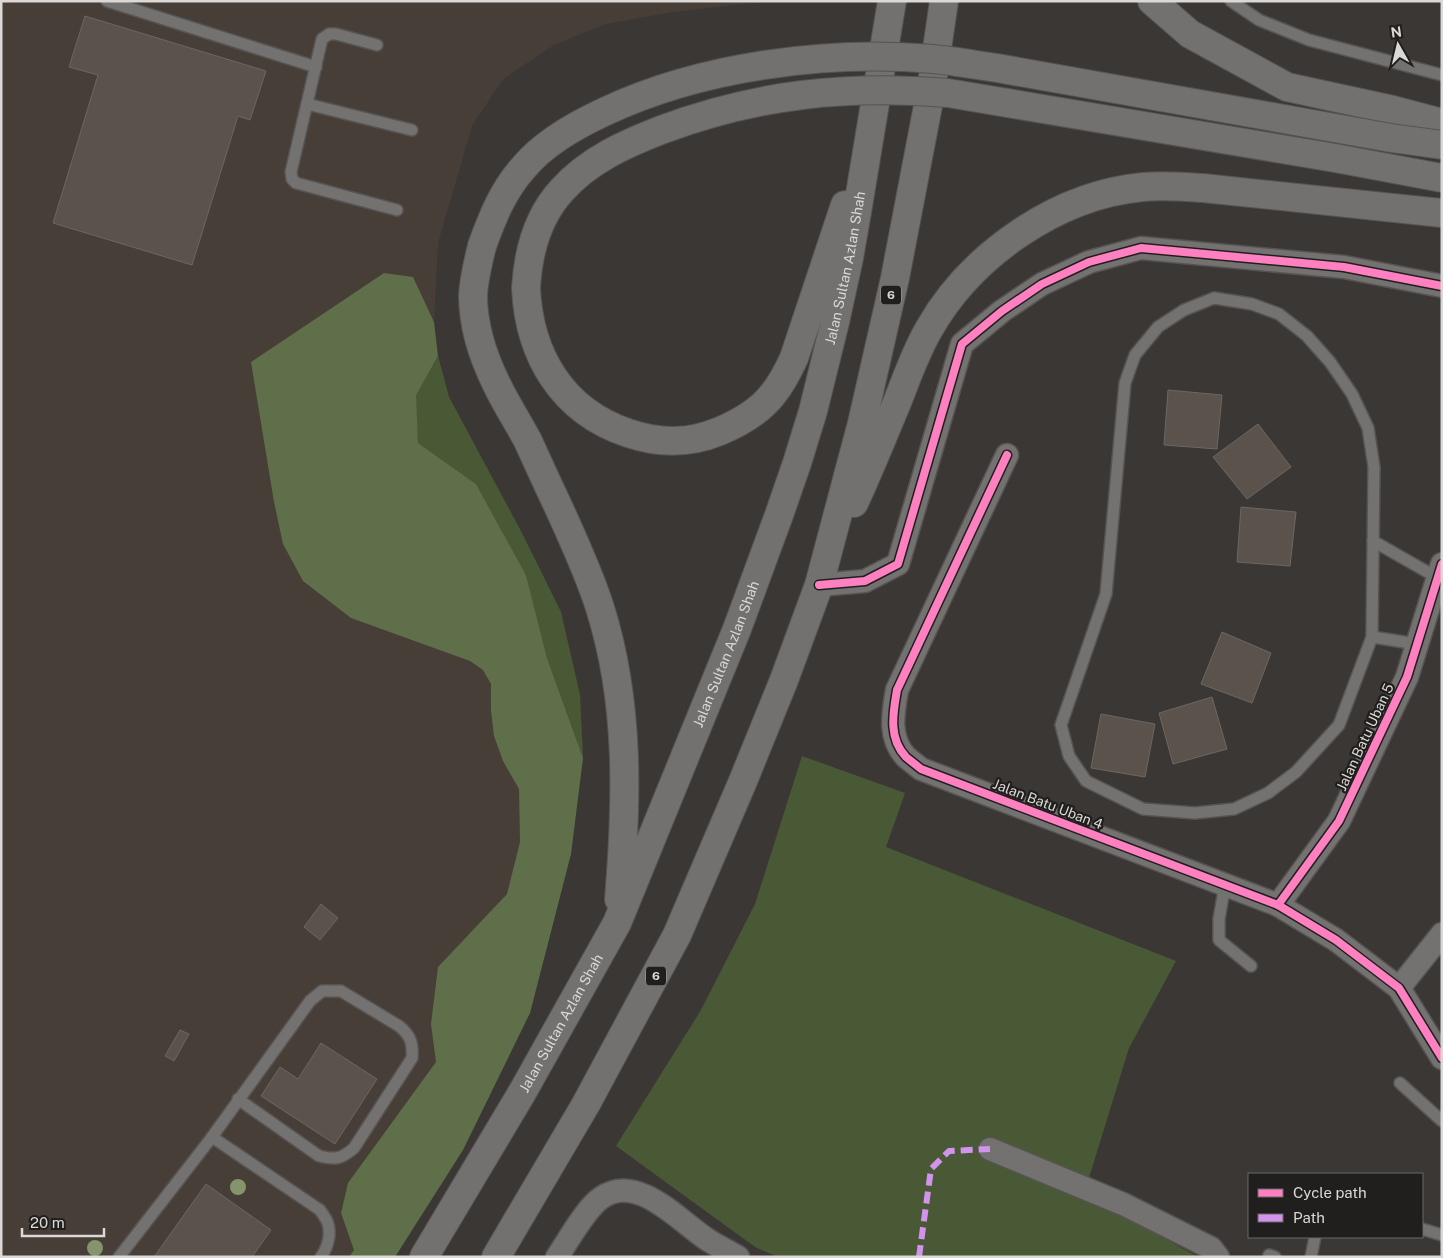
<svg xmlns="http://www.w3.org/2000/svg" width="1443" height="1258" font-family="'Public Sans',sans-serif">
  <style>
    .built { fill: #473e38 }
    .green { fill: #4a5935 }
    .forest { fill: #5e6f49 }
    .building { fill: #5b524b; stroke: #6a6765 }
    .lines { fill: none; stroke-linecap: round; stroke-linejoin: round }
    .service-casing { stroke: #565453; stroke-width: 14 }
    .minor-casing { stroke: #565453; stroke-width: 25 }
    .trunk-casing { stroke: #565453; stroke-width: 30 }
    .service { stroke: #747271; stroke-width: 11 }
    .minor { stroke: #747271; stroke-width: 22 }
    .trunk { stroke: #737070; stroke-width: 28 }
    .trunk-bridge-casing { stroke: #565453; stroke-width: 30; stroke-linecap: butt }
    .trunk-bridge { stroke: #737070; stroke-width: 28 }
    .quiet { stroke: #d193ec; stroke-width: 6; stroke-dasharray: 12 6; stroke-linecap: butt }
    .cycleway-casing { stroke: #211f1d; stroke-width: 11 }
    .cycleway { stroke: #ff80c0; stroke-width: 8 }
    .tree { fill: #84946c }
    .labels { text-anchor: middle; stroke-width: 4.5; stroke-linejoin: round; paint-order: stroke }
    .shield { fill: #211f1d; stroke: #a3a09e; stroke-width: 1 }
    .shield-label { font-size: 12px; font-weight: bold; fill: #dbd8d6 }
    .street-label { font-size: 14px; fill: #dbd8d6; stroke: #211f1d }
  </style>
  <rect width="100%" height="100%" fill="#3a3735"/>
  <path class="built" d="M1,1H770L673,12L605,24L554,45L503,79L472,126L438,243L434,322L438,356L449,397L522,533L561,612L580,695L583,758L571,854L530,1013L463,1150L395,1257H1Z"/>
  <g class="green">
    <path d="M438,356L449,397L522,533L561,612L580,695L583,758L547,658L526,575L476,484L418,443L415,395Z"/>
    <path d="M802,756L905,793L886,847L1176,961L1129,1048L1084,1194L1198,1257H778L755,1247L616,1146L701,1010L755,904Z"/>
  </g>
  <path class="forest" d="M384,273L413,277L434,322L438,356L416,395L418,443L476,484L526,575L547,658L583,758L571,854L530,1013L463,1150L395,1257H349L354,1250L341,1213L348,1183L436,1062L431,1024L438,967L507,894L520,842L519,789L503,761L494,736L491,710V684L483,670L470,661L351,618L303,581L283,544L274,502L251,362Z"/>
  <g class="building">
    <path d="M85,16L266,71L250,120L238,116L192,265L53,223L98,75L69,67Z"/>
    <path d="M1168,390L1222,395L1217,449L1164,445Z"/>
    <path d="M1258,424L1291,467L1247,499L1213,457Z"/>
    <path d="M1241,507L1296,512L1290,566L1237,562Z"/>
    <path d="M1222,632L1271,653L1252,703L1201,684Z"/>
    <path d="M1212,697L1227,749L1173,764L1159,713Z"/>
    <path d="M1101,714L1155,724L1145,777L1091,768Z"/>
    <path d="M321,904L338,918L320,940L304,927Z"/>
    <path d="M180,1030L189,1034L174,1061L165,1056Z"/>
    <path d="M321,1043L377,1079L335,1144L261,1096L280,1067L298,1079Z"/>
    <path d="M206,1184L271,1230L252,1257H154Z"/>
  </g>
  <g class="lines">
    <g class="service-casing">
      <g id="service">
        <path d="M107,1L316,67"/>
        <path d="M1231,1L1259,20L1309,40L1442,75"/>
        <path d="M377,45L336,34H329L322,39L291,172L292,179L296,183L397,210"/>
        <path d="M307,104L412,130"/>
        <path d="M1214,298L1252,304L1279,314L1307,336L1330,362L1352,394L1368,428L1374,467L1372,637L1339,725L1296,772L1268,793L1234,809L1195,813L1143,809L1086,781L1069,756L1061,725L1106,594L1125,383L1135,355L1158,327L1184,310Z"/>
        <path d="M1373,541L1438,578"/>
        <path d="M1372,637L1417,644"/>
        <path d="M1225,885L1219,919V940L1251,966"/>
        <path d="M1400,1083L1442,1121"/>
        <path d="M212,1137L320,1210C322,1213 325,1217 327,1221C332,1233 328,1247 321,1257"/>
        <path d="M1422,1229L1442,1235"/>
        <path d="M1269,1255L1275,1257"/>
        <path d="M119,1257L212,1137L310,1001L322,991H341L399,1026C411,1036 413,1043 412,1058L354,1148C341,1159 336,1160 319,1156L238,1099"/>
        <path d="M1311,1257L1315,1237"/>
      </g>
    </g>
    <g class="minor-casing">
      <g id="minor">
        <path d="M1007,455L897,690C893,713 888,738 906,757C911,761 916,765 921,769L1278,905L1336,940L1399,988L1442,1058"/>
        <path d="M819,585L865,581L898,564L962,344L1002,311L1042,284L1089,262L1141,248L1344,267L1442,286"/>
        <path d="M1278,905L1339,821L1407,677L1442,564"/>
        <path d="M1399,988L1442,934"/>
        <path d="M990,1149L1123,1204L1211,1248L1218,1257"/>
        <path d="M557,1257C568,1241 586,1208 601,1198C637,1172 679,1221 708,1240C717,1246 728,1251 738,1257"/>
      </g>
    </g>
    <g class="trunk-casing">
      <g id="trunk">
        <path d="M1152,1L1190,34L1287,87L1393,110L1442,123"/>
        <path d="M482,246C478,262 474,278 473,295C473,326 483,357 497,385C506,404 518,422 528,441C538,463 548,485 558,506C573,539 589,573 600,608C630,703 627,801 619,899"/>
        <path d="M526,288C529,355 562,411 628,433C660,444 689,444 720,431C739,423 760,411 773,394C782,383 788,371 794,358L845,205"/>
        <path d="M854,503C869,471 882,438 896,405C906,380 915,353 929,329C971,255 1057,195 1143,187C1163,185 1183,187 1203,188L1442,213"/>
        <path id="s1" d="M424,1257L523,1091L617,923L737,629L779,515L797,463L813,411L835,322L849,258L858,206L892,1"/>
        <path d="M496,1257L586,1104L677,935L743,781L784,680L819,585L862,423L895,278L931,90L944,1"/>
      </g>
    </g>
    <use href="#service" class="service"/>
    <use href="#minor" class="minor"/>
    <use href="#trunk" class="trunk"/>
    <g class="trunk-bridge-casing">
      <g id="trunk-bridge">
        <path d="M482,246C492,218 503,190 524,167C544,143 576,125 604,112C701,66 827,50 933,59C954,61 976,65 997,68L1391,138L1442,145"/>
        <path d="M526,288C528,253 538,216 562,190C589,160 625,144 661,130C757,94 846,85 948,93L1335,158L1442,178"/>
      </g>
    </g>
    <use href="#trunk-bridge" class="trunk-bridge"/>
    <path class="quiet" d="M919,1257L931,1169L949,1151L990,1149"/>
    <g class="cycleway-casing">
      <g id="cycleway">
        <path d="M1007,455L897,690C893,713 888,738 906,757C911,761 916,765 921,769L1278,905L1336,940L1399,988L1442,1058"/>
        <path d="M819,585L865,581L898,564L962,344L1002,311L1042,284L1089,262L1141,248L1344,267L1442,286"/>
        <path d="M1278,905L1339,821L1407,677L1442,564"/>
      </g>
    </g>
    <use href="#cycleway" class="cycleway"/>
  </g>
  <g class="tree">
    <circle cx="238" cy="1187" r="8"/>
    <circle cx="95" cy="1248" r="8"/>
  </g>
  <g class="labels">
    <g class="shield">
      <rect x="881" y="285.5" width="20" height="19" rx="4"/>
      <rect x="646" y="966.5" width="20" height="19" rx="4"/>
    </g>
    <g class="shield-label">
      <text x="891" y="299">6</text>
      <text x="656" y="980">6</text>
    </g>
    <g class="street-label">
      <text dy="5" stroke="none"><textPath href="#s1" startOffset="1081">Jalan Sultan Azlan Shah</textPath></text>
      <text dy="5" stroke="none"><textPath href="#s1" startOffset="676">Jalan Sultan Azlan Shah</textPath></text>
      <text transform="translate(1365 737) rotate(-65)" y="5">Jalan Batu Uban 5</text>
      <text transform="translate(1048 804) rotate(21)" y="5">Jalan Batu Uban 4</text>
      <text dy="5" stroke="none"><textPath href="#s1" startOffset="271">Jalan Sultan Azlan Shah</textPath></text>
    </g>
  </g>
  <rect width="1443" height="1258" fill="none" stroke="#dbd8d6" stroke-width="5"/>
  <rect x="1248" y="1173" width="175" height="65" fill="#211f1d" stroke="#6b6967"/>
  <rect x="1258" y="1189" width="25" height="8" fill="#ff80c0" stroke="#6b6967"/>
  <text x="1293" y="1198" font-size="15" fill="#dbd8d6">Cycle path</text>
  <rect x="1258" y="1214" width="25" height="8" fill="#d193ec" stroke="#6b6967"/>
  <text x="1293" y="1223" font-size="15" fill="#dbd8d6">Path</text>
  <g transform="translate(1398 45) rotate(352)" stroke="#211f1d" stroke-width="4" paint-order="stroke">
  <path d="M0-4L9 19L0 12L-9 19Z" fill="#dbd8d6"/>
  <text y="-8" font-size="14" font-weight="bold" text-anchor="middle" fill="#dbd8d6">N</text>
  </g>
  <path d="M22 1228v8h82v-8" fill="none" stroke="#dbd8d6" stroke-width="2.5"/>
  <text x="30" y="1228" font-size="15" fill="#dbd8d6" stroke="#211f1d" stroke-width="4" paint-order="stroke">20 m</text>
</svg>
